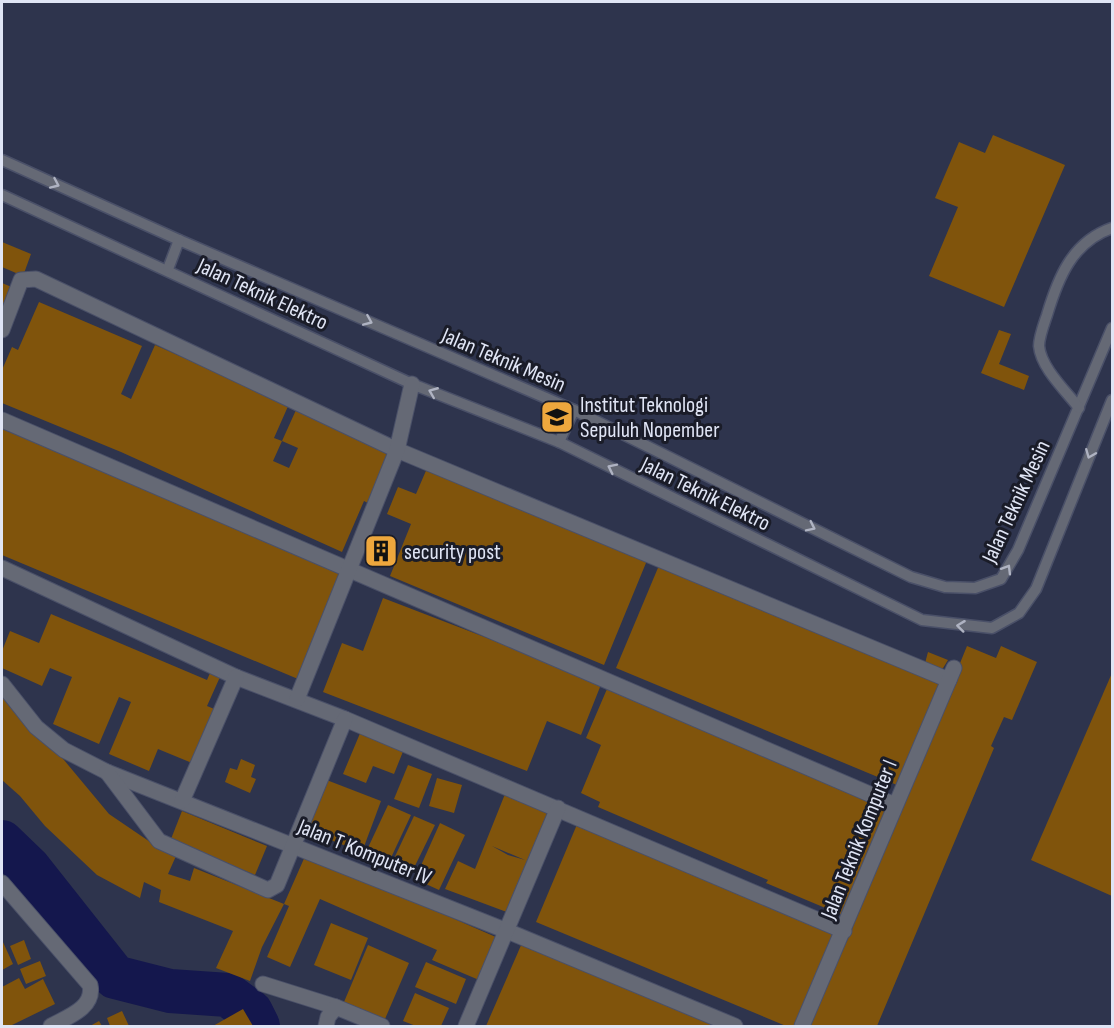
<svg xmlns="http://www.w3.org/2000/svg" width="1114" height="1028" font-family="'Sofia Sans Condensed',sans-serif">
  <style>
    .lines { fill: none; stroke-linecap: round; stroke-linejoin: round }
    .river { stroke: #14174d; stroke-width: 44 }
    .building { fill: #80540c; fill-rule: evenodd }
    .lane-casing { stroke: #4a5068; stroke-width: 13 }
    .street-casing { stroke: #4a5068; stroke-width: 17 }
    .lane { stroke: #656975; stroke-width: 10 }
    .street { stroke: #656975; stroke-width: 15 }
    .oneway { stroke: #afb3c2 }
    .labels { text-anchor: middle; stroke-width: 6; stroke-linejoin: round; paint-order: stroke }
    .street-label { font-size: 22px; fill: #e0e5f5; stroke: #1a1c28 }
    .poi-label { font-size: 22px; fill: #e0e5f5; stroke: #1a1c28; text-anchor: start }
  </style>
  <rect width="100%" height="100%" fill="#2e344d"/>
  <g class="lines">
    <path class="river" d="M2,842L28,867L115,977L170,991L228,995L251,1012L258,1026"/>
  </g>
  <g class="building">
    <path d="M993,135L1065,165L1004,307L929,276L958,207L935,198L959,142L985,153Z"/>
    <path d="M2,242L31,254L23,276L2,267Z"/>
    <path d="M2,283L14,288L2,317Z"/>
    <path d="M39,302L142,346L121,394L131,399L155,345L289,404L274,438L282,441L273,461L289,468L298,448L282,441L296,410L392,452L370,504L364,501L342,552L121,452L2,403V370L12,347L18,350Z"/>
    <path d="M999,330L1011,334L999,364L1029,376L1024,390L981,373Z"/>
    <path d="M2,427L344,571L298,679L2,555Z"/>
    <path d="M428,466L648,558L604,665L390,576L411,524L387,514L398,487L416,494Z"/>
    <path d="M378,535L394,541L384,566L368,560Z"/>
    <path d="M660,563L941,680L897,785L616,668Z"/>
    <path d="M383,598L602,682L581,735L547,721L527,771L323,692L342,643L363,651Z"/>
    <path d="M51,614L207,680L210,673L220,677L207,706L219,711L192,763L158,749L149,771L109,754L131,702L119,697L99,744L53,724L72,677L50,668L42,686L2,668V651L10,631L39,643Z"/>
    <path d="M967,646L996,658L1001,646L1037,662L1012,720L1004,717L991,746L994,748L877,1026H807L828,977L847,941Z"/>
    <path d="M928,652L948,660L940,673L924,667Z"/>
    <path d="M1112,673V896L1031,860Z"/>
    <path d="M607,689L887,808L842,915L766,883L768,880L598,807L600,802L581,793L601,745L586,738Z"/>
    <path d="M2,694L64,760L109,814L159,848L176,856L168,874L190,881L194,868L284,904L262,947L250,981L216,968L233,931L159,902L161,890L144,882L140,898L97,875L45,826L20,796L2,780Z"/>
    <path d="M361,731L404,749L394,774L373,766L366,783L343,774Z"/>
    <path d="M241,759L255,765L251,777L256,779L250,793L225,782L230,768L237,770Z"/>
    <path d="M408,765L432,774L419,808L394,799Z"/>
    <path d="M437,778L462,785L454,813L429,806Z"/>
    <path d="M324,779L381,801L362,852L304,830Z"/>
    <path d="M505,794L551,813L512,914L445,889L458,861L475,869ZM492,846L525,860L508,855Z"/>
    <path d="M388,805L411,815L389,862L366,852Z"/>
    <path d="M182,811L267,846L255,875L171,839Z"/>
    <path d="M414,816L435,825L410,876L390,867Z"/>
    <path d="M578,822L837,930L797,1026H786L536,922Z"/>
    <path d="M440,823L465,835L439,890L415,879Z"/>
    <path d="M306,854L498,938L479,980L432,960L437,950L320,899L290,967L267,957L289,906L284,904Z"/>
    <path d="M331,923L368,938L351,980L314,965Z"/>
    <path d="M2,940L13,964L2,970Z"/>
    <path d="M24,940L31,959L18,965L10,946Z"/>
    <path d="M522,943L717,1026H486Z"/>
    <path d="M368,945L409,963L385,1019L344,1002Z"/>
    <path d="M40,961L46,976L26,984L20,969Z"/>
    <path d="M426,962L466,979L456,1004L415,987Z"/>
    <path d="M19,978L25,989L43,979L55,1004L10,1026H2V987Z"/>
    <path d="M415,993L449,1008L441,1026H416L403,1021Z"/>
    <path d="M243,1009L253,1026H213Z"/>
    <path d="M122,1011L129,1026H110L107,1018Z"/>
    <path d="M99,1021L102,1026H90Z"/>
  </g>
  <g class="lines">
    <g class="lane-casing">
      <g id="lane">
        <path d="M2,160L179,240L574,410L911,577L945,587L975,588L1001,579L1018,550L1112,328"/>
        <path d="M2,195L412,384L559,442L922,620L992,628L1019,613L1036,589L1112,400"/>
        <path d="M168,269L179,240"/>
        <path d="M1079,408C1066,391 1041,368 1039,346C1039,337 1044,324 1047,315C1058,278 1072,242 1112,228"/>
        <path d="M559,442L574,410"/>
      </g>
    </g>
    <g class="street-casing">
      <g id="street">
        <path d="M2,330L21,280L36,279L397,450L949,680"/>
        <path d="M2,420L895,805"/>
        <path d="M2,568L236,677L345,719L844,931"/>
        <path d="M2,684L36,727L64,750L107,772L507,931L735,1026"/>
        <path d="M297,699L397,450L412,384"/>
        <path d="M107,772L159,841L268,890L277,885L345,719"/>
        <path d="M182,801L236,677"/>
        <path d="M2,883L90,985C95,1008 67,1017 51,1026"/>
        <path d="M263,984L336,1007"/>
        <path d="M326,1026L328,1017L336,1007L382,1026"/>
        <path d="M466,1026L558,808"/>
        <path d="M802,1026L954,668"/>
      </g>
    </g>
    <use href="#lane" class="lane"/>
    <use href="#street" class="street"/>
  </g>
  <defs><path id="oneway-chevron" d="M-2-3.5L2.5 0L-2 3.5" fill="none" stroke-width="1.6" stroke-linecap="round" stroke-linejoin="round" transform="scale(1.5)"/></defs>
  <g class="oneway">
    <use href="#oneway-chevron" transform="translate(55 184) rotate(24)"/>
    <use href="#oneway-chevron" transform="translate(368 321) rotate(23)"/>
    <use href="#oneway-chevron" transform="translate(433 392) rotate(-158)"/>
    <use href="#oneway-chevron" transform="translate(1090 454) rotate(112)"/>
    <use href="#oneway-chevron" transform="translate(612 468) rotate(-154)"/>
    <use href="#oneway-chevron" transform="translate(811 527) rotate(26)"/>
    <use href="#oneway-chevron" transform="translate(1007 569) rotate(-59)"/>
    <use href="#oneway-chevron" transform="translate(961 626) rotate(-173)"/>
  </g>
  <defs>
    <g id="university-square" transform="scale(1.725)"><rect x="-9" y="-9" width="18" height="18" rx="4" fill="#eea73d" stroke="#1a1c28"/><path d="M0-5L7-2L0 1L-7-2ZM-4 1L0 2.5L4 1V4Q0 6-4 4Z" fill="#111"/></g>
    <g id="building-square" transform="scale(1.725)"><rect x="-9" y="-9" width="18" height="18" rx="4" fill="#eea73d" stroke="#1a1c28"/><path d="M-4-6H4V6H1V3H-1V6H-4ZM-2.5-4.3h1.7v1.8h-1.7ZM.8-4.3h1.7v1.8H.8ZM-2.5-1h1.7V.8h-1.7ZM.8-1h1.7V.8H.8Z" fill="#111"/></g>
  </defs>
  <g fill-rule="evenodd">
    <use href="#university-square" x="557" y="417"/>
    <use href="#building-square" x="381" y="551"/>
  </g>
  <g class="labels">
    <g class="street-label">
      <text transform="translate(263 293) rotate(25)" y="8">Jalan Teknik Elektro</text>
      <text transform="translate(504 359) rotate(23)" y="8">Jalan Teknik Mesin</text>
      <text transform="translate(706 493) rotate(26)" y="8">Jalan Teknik Elektro</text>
      <text transform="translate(1015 501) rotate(-65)" y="8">Jalan Teknik Mesin</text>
      <text transform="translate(858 839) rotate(-68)" y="8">Jalan Teknik Komputer I</text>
      <text transform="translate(365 851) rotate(22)" y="8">Jalan T Komputer IV</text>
    </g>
    <g class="poi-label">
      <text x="580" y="412">Institut Teknologi<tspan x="580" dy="25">Sepuluh Nopember</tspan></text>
      <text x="404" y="559">security post</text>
    </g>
  </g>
  <rect width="1114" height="1028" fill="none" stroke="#e0e5f5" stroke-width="6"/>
</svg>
